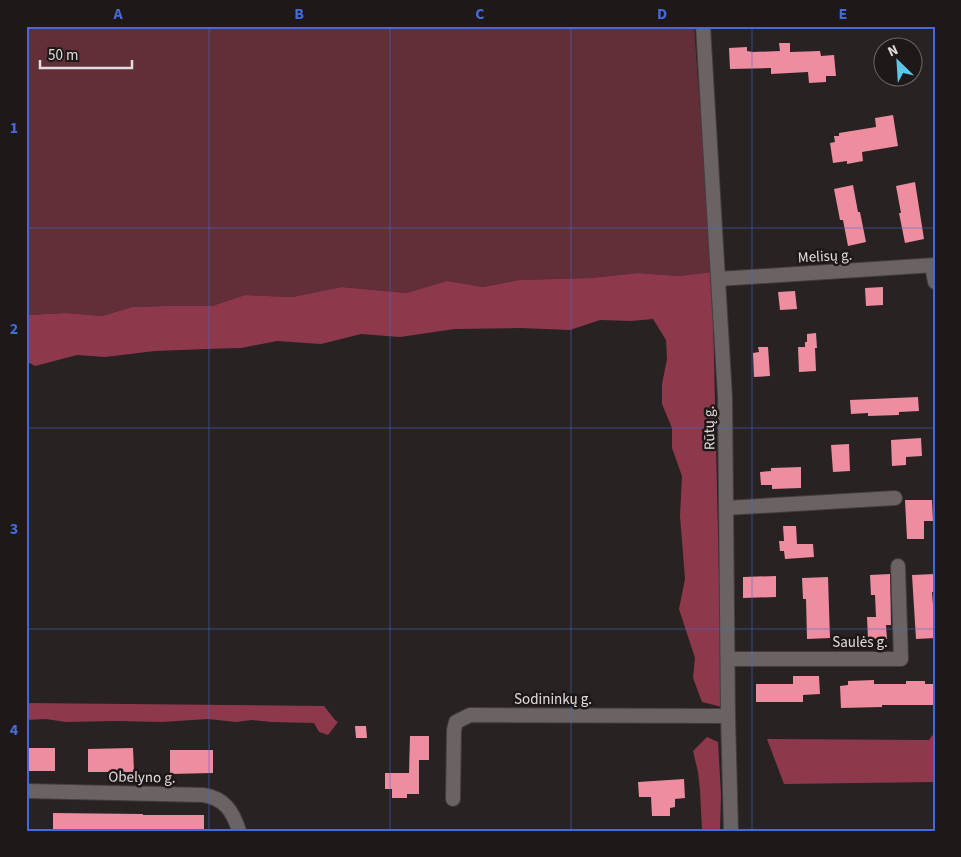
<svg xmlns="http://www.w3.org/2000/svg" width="961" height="857" font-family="'Source Sans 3',sans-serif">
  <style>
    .green { fill: #622f39 }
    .forest { fill: #8e384c }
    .building { fill: #ed8d9f }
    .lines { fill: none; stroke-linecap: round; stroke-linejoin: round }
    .minor-casing { stroke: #433d3e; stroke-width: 16 }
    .minor { stroke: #6a6263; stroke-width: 14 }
    .grid { fill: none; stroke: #446ad9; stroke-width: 1; stroke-opacity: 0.55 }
    .labels { text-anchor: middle; stroke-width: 5; stroke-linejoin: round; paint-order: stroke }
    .street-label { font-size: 15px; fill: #e1dcdd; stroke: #1f1819 }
    .neatline { fill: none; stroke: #446ad9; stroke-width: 2 }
    .grid-label { font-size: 16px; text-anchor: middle; font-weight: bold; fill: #446ad9 }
  </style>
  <rect width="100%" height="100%" fill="#282222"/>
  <path class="green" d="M26,26H694L712,272L679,276L638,273L591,278L519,280L483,287L447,281L406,293L342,287L292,297L245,295L212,306H165L132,307L102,316L66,313L26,315Z"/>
  <g class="forest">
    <path d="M712,272L722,707L702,702L693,678L695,658L679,609L685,579L680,516L682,476L672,448V428L662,404V384L667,359L666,340L653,319L631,321L600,320L570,330L520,328L455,329L400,337L361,334L321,344L277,341L241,348L206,349L155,351L105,357L77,355L35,366L26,361V315L66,313L102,316L132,307L165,306H212L245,295L292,297L342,287L406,293L447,281L483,287L519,280L591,278L638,273L679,276Z"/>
    <path d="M26,703L324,706L335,720L338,722L328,735L319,732L314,723L272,722L252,720L236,722L208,719L162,722L116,721L66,722L46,719L26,720Z"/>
    <path d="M935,732V782L784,784L767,739L929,740Z"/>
    <path d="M707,737L718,742L721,795L720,831H702L700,790L698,772L693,751Z"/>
  </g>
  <g class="building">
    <path d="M779,43H790V52L820,51L821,56L834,55L836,76H826V82L809,83L808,72L771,74V68L730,69L729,48L747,47V51L753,52L780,51Z"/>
    <path d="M893,115L898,146L862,152L863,161L847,164V161L833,163L830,143L835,142L834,136H839V133L876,127L875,118Z"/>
    <path d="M915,182L924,239L905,243L899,213H901L896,186Z"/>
    <path d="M853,185L858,212H860L866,242L848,246L843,220H840L834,189Z"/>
    <path d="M883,287V305L866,306L865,288Z"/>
    <path d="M795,291L797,309L780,310L778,292Z"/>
    <path d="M816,333L817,348H815L816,371L799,372L798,347H805V342H807V334Z"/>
    <path d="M758,347H768L770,376L754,377L753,353L759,352Z"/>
    <path d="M918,397L919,411L899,412V415L868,416V413L851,414L850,400Z"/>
    <path d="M921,438L922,456L906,457V465L892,466L891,440Z"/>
    <path d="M849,444L850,471L833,472L831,445Z"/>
    <path d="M801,467V488L772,489V485H761L760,472L771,471V468Z"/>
    <path d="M905,500H932L933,521H924V539H907Z"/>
    <path d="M783,526H796L797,544H813L814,557L785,559L784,551H780L779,541H784Z"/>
    <path d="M890,574L891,625H886L887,639H868L867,617H876L875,595H871L870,575Z"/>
    <path d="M935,574V592H932L934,617H935V638L916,639L912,575Z"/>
    <path d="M776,576V597L743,598V577Z"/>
    <path d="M828,577L830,638L807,639L806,599H803L802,578Z"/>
    <path d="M793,676H819L820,694L803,695V702H756V684H793Z"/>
    <path d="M874,680V684H906V681H925V684H935V705H882V707L841,708L840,686L848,685V681Z"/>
    <path d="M355,726H366L367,738H356Z"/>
    <path d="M410,736H429V760H419V794H407V798H392V789H385V773H409Z"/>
    <rect x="26" y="748" width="29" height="23"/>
    <path d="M133,748L134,772H88V749Z"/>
    <path d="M170,750H213V773L170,774Z"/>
    <path d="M684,779L685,798L675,799V807L670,808V816H652L651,797H639L638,782Z"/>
    <path d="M53,813L143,814V815H204V831H185V830L53,831Z"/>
  </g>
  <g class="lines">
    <g class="minor-casing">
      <g id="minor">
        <path d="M703,26L725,397L728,716L731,831"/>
        <path d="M932,266L935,282"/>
        <path d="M718,279L935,265"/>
        <path d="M726,508L895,498"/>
        <path d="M728,659H901L898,566"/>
        <path d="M26,791L203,795C224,798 233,811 239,831"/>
        <path d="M453,799L454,730L456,722L470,715L728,716"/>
      </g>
    </g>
    <use href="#minor" class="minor"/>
  </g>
  <path class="grid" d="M209,26V831M390,26V831M571,26V831M752,26V831M26,228H935M26,428H935M26,629H935"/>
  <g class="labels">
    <g class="street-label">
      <text transform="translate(825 256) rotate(-3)" y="5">Melisų g.</text>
      <text transform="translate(709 428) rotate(-91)" y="5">Rūtų g.</text>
      <text x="860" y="647">Saulės g.</text>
      <text x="553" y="704">Sodininkų g.</text>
      <text transform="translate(142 777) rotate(1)" y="5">Obelyno g.</text>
    </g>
  </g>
  <rect width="961" height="857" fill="none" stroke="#1f1819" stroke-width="55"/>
  <g transform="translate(898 62) rotate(335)"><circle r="24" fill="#1f1819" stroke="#6d6667"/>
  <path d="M0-4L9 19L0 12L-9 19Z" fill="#5ac8e6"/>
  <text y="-8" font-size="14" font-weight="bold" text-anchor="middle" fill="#e1dcdd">N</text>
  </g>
  <path d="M40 60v8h92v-8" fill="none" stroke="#e1dcdd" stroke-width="2.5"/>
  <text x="48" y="60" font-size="15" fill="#e1dcdd" stroke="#1f1819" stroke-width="4" paint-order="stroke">50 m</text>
  <rect x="28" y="28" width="906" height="802" class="neatline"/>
  <g class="grid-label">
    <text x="118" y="19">A</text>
    <text x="299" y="19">B</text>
    <text x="480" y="19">C</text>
    <text x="662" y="19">D</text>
    <text x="843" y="19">E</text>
    <text x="14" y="133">1</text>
    <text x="14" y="334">2</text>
    <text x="14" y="534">3</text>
    <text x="14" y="735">4</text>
  </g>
</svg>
